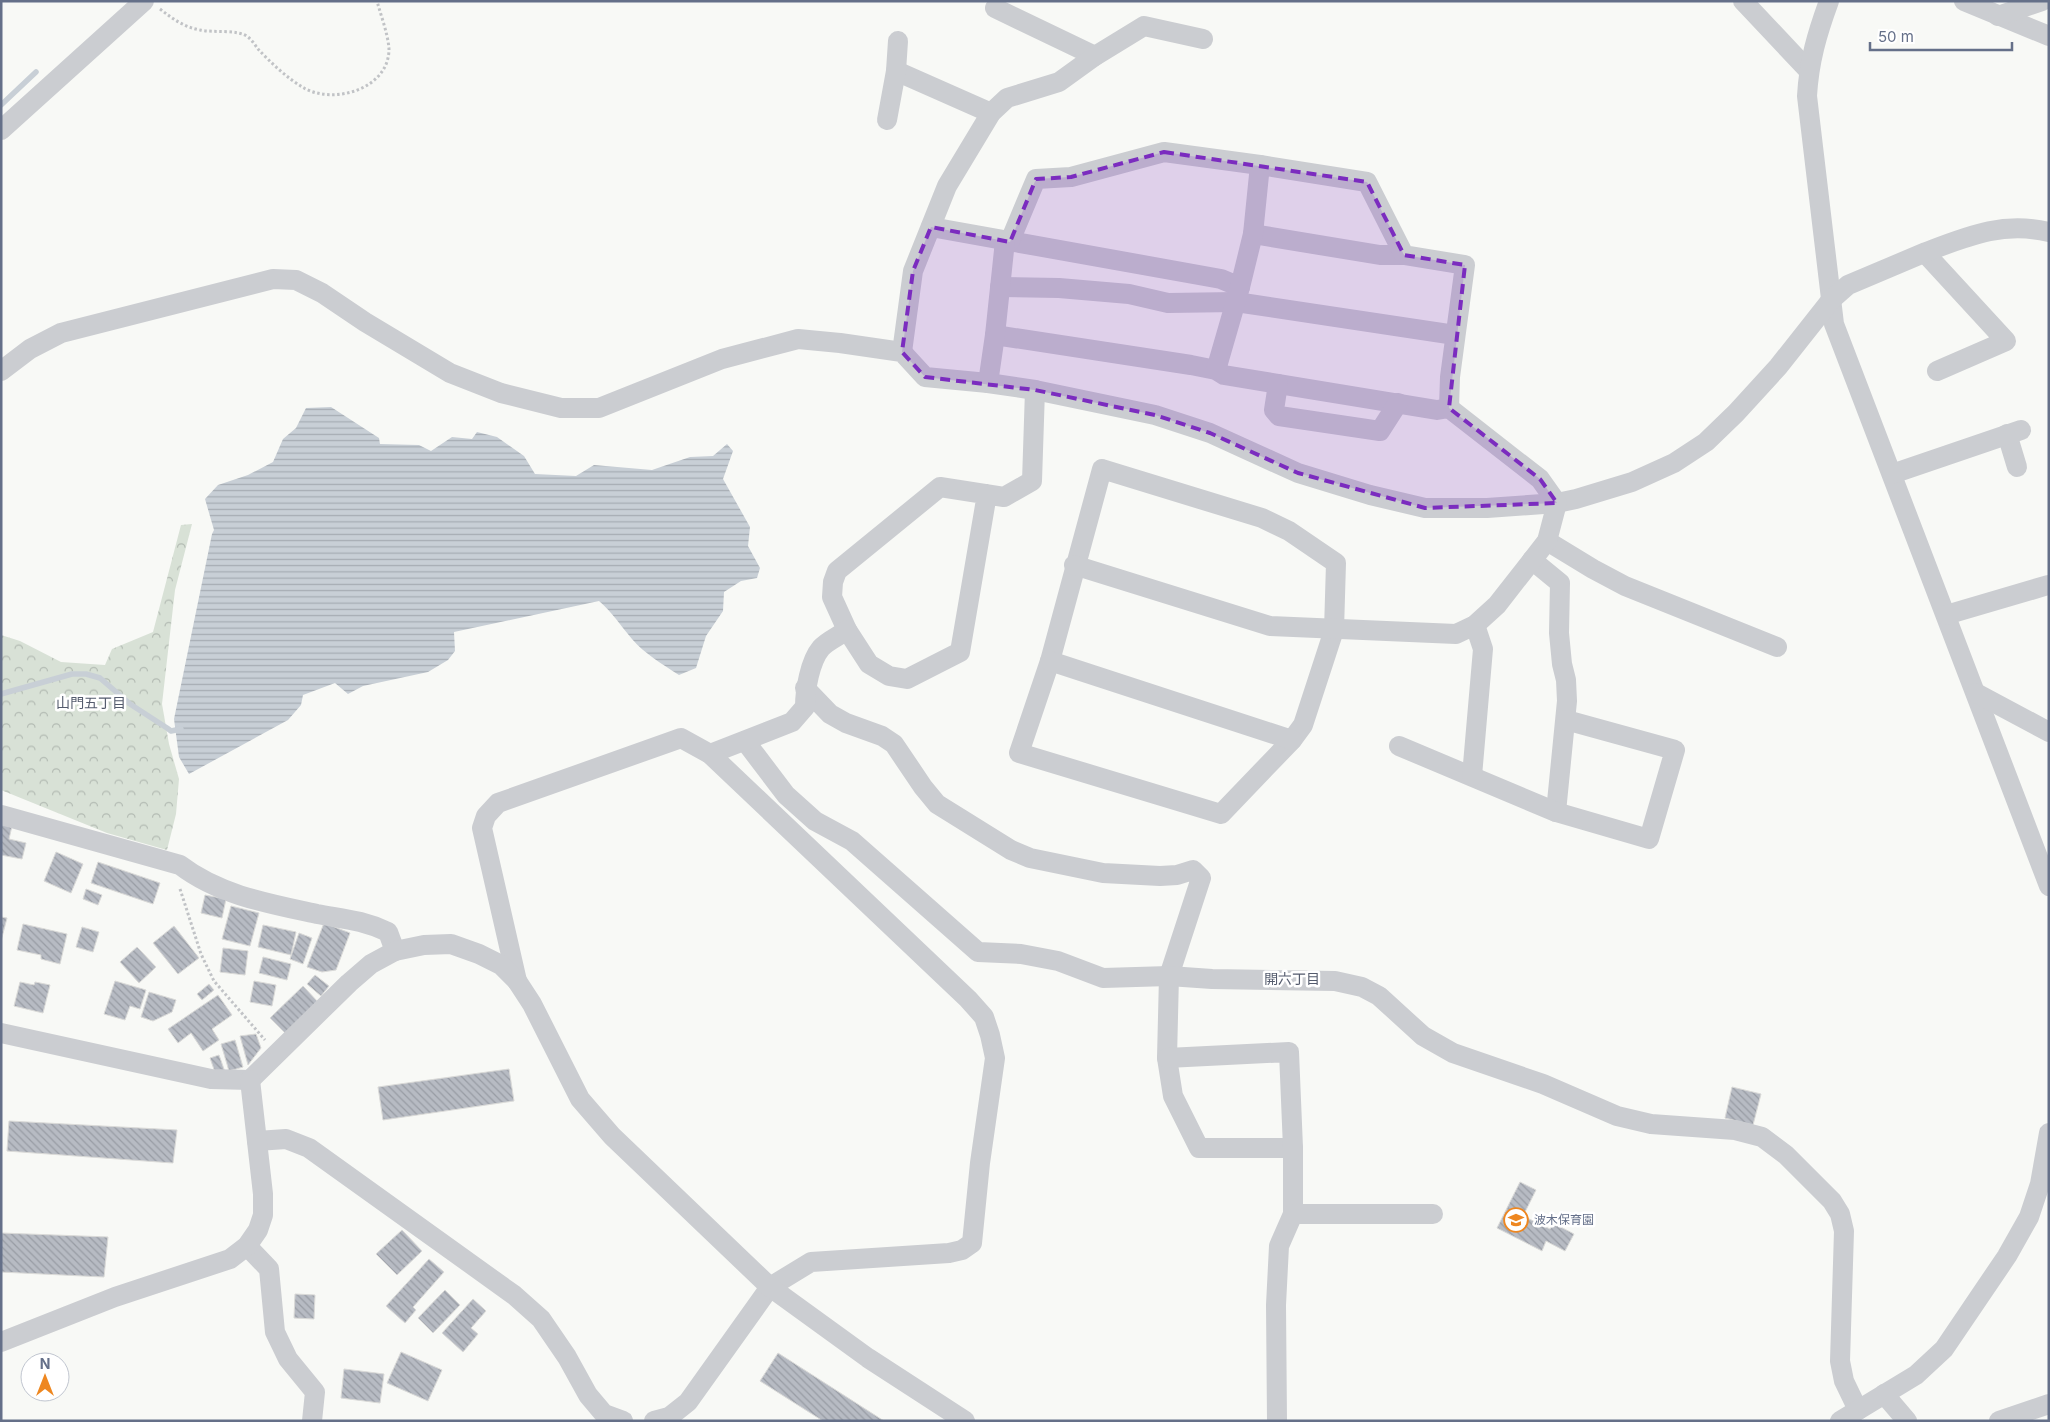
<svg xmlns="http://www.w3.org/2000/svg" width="2050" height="1422" font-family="Inter,'Noto Sans JP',sans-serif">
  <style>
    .forest { fill: url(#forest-crowns) }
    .water { fill: url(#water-rules) }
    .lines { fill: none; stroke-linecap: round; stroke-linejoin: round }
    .stream { stroke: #c8cfd6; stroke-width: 5.5 }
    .building { fill: url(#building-back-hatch); stroke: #dadad8 }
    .path { stroke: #c1c3c6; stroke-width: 3; stroke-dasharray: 2.5 2.5; stroke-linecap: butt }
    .minor { stroke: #cbcdd1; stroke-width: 20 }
    .marked { fill: #7b2cbf; fill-opacity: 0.2; stroke: #7b2cbf; stroke-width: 4; stroke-dasharray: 10 6; stroke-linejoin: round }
    .labels { text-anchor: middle; stroke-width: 5; stroke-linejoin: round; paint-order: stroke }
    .poi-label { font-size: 12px; fill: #657089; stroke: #fff; text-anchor: start }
    .neighbourhood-label { font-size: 14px; fill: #545b6d; stroke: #fff }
  </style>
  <defs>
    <pattern id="forest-crowns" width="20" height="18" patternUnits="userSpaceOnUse" patternTransform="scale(1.25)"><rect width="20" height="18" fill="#d8e1d6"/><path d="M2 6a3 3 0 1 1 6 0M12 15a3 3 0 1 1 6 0" fill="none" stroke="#b3bbb3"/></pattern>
    <pattern id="water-rules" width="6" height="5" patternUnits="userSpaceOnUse" patternTransform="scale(1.25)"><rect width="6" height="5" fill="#c8cfd6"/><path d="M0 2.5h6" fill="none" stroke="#a6acb3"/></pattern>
    <pattern id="building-back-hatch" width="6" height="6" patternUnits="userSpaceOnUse" patternTransform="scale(1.25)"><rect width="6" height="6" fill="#b7bbc3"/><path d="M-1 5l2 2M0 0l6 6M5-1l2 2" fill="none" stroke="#989ca4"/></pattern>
  </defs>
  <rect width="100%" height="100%" fill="#f8f9f6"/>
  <path class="forest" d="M192,524L175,590L162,704L169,744L179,779L176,814L167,850L107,833L1,790V635L20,641L61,662L105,665L112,649L153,632L181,525Z"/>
  <path class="water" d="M331,407L379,438L380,444L419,445L431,451L452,437L472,439L477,432L497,437L524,456L535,474L576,476L594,465L652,470L690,457L713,456L727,444L733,451L723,479L750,527L748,546L760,568L757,578L741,581L724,592L723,611L706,636L696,668L679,675C662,664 645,654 632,639C621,626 612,612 599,601L454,632L455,651L448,660L428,672L363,686L348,694L335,683L303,695L301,705L288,720L189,774L179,757L174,719L212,534L214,530L205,499L218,485L248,475L273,462L283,439L296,428L306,408Z"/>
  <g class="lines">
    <g class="stream">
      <path d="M1,105L36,72"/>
      <path d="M1,694L72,674H86L100,678L130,704L167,728L171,731L181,729"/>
    </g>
  </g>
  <g class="building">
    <path d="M1,823L12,826L9,839L26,843L22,859L1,855Z"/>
    <path d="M56,852L83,864L71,893L44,881Z"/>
    <path d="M98,862L160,883L153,904L91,883Z"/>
    <path d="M86,889L102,895L98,905L83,899Z"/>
    <path d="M205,895L226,899L222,918L201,913Z"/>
    <path d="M231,906L259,913L250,946L222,939Z"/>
    <path d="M1,917L7,918L1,941Z"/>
    <path d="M324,923L350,933L336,970L322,972L307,967Z"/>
    <path d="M23,924L67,934L60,964L41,959V955L17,950Z"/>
    <path d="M263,925L296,932L291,955L258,947Z"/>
    <path d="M174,926L199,958L178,974L153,943Z"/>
    <path d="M82,927L99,932L93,952L76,947Z"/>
    <path d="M299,933L312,938L303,964L290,959Z"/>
    <path d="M137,947L156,967L139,983L120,962Z"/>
    <path d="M223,948L248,951L245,975L220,972Z"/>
    <path d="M263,957L291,964L287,980L259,973Z"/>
    <path d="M315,975L329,986L321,996L307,984Z"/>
    <path d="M115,981L146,990L140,1009L130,1006L125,1020L104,1014Z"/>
    <path d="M254,981L276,985L272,1006L250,1002Z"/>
    <path d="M20,982L34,985L35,982L50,985L43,1013L14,1006Z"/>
    <path d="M209,984L214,990L202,1000L197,994Z"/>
    <path d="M303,986L318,1002L286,1034L270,1018Z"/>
    <path d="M149,992L176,1000L172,1012L153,1021L141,1017Z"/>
    <path d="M218,995L232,1015L212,1029L219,1040L203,1051L191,1033L178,1043L168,1029Z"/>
    <path d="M256,1034L261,1048L248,1065L240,1036Z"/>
    <path d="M235,1040L243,1067L229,1071L221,1044Z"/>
    <path d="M219,1055L225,1072L216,1075L210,1058Z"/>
    <path d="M509,1069L514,1101L383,1120L378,1087Z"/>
    <path d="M1732,1087L1761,1094L1753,1125L1725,1118Z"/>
    <path d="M9,1121L177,1130L173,1163L7,1151Z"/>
    <path d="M1520,1182L1536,1190L1523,1216L1550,1229L1553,1223L1574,1234L1565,1251L1546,1241L1542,1251L1497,1228Z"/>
    <path d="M402,1230L422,1251L397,1275L376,1254Z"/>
    <path d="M1,1233L108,1237L104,1277L1,1272Z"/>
    <path d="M429,1259L444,1272L413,1307L416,1310L405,1323L386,1306Z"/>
    <path d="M445,1290L460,1305L433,1333L418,1318Z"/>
    <path d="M295,1294L315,1295L314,1319L294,1318Z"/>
    <path d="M473,1299L486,1311L471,1328L478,1334L463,1352L442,1333Z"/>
    <path d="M401,1352L442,1370L428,1401L387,1383Z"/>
    <path d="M778,1353L884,1421H823L760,1381Z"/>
    <path d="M344,1369L384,1374L380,1403L341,1398Z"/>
  </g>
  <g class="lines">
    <g class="path">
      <path d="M160,9C173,19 184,27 200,30C213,33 238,29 248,37C252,40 255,45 258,49C270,62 288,79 304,88C334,105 389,89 389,49C388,34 381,16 377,1"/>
      <path d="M180,889L201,954L214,981L265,1040"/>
    </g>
    <g class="minor">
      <path d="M1743,1L1808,70"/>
      <path d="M1829,1C1817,34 1809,61 1807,96L1834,324L2049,886"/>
      <path d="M1964,1L2049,36"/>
      <path d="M995,8L1095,56"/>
      <path d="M1998,16L2042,1"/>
      <path d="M896,71L991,113"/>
      <path d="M887,120L896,71L898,41"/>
      <path d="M1,130L144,1"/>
      <path d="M931,227L1221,279L1240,287"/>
      <path d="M1253,234L1380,255H1404"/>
      <path d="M1010,241L1036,179L1071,177L1164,152L1260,165L1367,182L1404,255L1465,265L1450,377L1449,408"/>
      <path d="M1925,253L2006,341L1937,371"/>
      <path d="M1000,287L1059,288L1129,294L1168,303L1236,302L1455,335"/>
      <path d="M995,335L1191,365L1216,370L1224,375L1437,410L1449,408L1540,479L1557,503"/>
      <path d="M902,352L913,271L947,186L991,113L1007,98L1059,82L1095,56L1144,26L1203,39"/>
      <path d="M1216,370L1240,287L1253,234L1260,165"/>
      <path d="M1,371L30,349L61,333L273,279L296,280L322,293L365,322L450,373L501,393L561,408H599L722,359L798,339L840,343L902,352L925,377L988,383L1035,390L1155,415L1210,433L1298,473L1370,495L1425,508H1487L1557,503L1576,499L1632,482L1674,463L1706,442L1736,413L1778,367L1831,300L1848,285C1874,274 1900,263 1926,252C1968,236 2003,221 2049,232"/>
      <path d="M988,383L995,335L1005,241"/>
      <path d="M1278,384L1274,410L1279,416L1380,431L1398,403"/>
      <path d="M2007,434L2017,467"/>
      <path d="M1102,469L1262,518L1289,531L1336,563L1334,630L1303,725L1292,740L1221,814L1019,753L1050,661Z"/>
      <path d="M1892,474L2021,430"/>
      <path d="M987,494L960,652L907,679L889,676L869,664L847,630L832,597L833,582L837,571L940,487L1004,497L1032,481L1035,390"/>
      <path d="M1547,541L1593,569L1625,586L1777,647"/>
      <path d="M1532,560L1560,583L1559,633L1562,664L1566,680L1567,701L1556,812"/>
      <path d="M1074,565L1270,626L1456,634L1475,625L1497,605L1547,541L1557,503"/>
      <path d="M1946,615L2048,585"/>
      <path d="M1050,661L1292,740"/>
      <path d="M805,688L830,714L846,723L882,736L894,744L923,787L937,804L1011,850L1030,858L1103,873L1160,876L1177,875L1193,870L1201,878L1169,976L1167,1058L1173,1096L1199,1148H1293"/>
      <path d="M1976,693L2049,732"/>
      <path d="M745,741L786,795L815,821L852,841L978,952L1021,954L1058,961L1103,978L1169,976L1212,979L1335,981L1362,987L1379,996L1423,1036L1453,1053L1543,1084L1617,1116L1651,1124L1735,1130L1762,1137L1786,1155L1832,1201L1840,1214L1844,1231L1840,1361L1844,1381L1858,1410"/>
      <path d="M1399,746L1556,812L1649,839L1675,750L1566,720"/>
      <path d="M710,754L792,722L805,707C805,690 810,661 821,648C827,641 839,636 847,630"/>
      <path d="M1472,776L1483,649L1475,625"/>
      <path d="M1,815L180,865C219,895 270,904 317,914C344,919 363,920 388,932L395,951"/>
      <path d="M517,981L482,828L486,816L498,803L681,738L710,754L968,999L984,1017L990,1035L995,1058L980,1163L972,1243L962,1250L949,1253L811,1262L770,1287L688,1402L669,1417L654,1421"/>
      <path d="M1,1033L211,1079L250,1080L349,983L371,964L395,951L424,945L451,944L479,954L501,965L517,981L532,1004L580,1099L612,1136L770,1287L868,1358L965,1421"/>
      <path d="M1167,1058L1289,1052L1293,1148V1214L1279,1246L1276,1305L1277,1421"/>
      <path d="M257,1141L286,1139L309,1148L514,1295L541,1319L567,1357L588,1395L604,1414L623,1421"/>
      <path d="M1293,1214H1433"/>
      <path d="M247,1246L269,1269L275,1332L288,1359L315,1392L312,1421"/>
      <path d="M1,1342L115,1297L230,1259L247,1246L258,1230L263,1215V1194L250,1080"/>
      <path d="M1884,1394L1907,1421"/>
      <path d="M1840,1421L1916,1375L1944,1349L2007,1256L2029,1217L2040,1184L2049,1133"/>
      <path d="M1999,1421L2049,1404"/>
    </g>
  </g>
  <path class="marked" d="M1164,152L1367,182L1404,255L1465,265L1449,408L1540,479L1557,503L1425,508L1298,473L1210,433L1155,415L1035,390L925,377L902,352L913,271L931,227L1010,242L1036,179L1071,177Z"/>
  <defs>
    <g id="school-ring" transform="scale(1.25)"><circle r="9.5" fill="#fff" stroke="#ee8720" stroke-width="1.5"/><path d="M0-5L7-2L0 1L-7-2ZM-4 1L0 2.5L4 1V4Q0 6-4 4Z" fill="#ee8720"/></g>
  </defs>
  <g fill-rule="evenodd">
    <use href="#school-ring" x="1516" y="1220"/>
  </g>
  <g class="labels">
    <g class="poi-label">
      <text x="1534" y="1224">波木保育園</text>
    </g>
    <g class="neighbourhood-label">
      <text x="91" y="708">山門五丁目</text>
      <text x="1292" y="984">開六丁目</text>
    </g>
  </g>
  <rect width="2050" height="1422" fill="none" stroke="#657089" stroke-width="5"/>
  <g transform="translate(45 1377)"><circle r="24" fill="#ffffff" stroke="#c1c6d0"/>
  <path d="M0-4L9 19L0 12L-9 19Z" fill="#ee8720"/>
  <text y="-8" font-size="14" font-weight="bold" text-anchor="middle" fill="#657089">N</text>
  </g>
  <path d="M1870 42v8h142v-8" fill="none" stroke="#657089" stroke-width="2.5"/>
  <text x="1878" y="42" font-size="15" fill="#657089" stroke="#ffffff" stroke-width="4" paint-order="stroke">50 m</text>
</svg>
